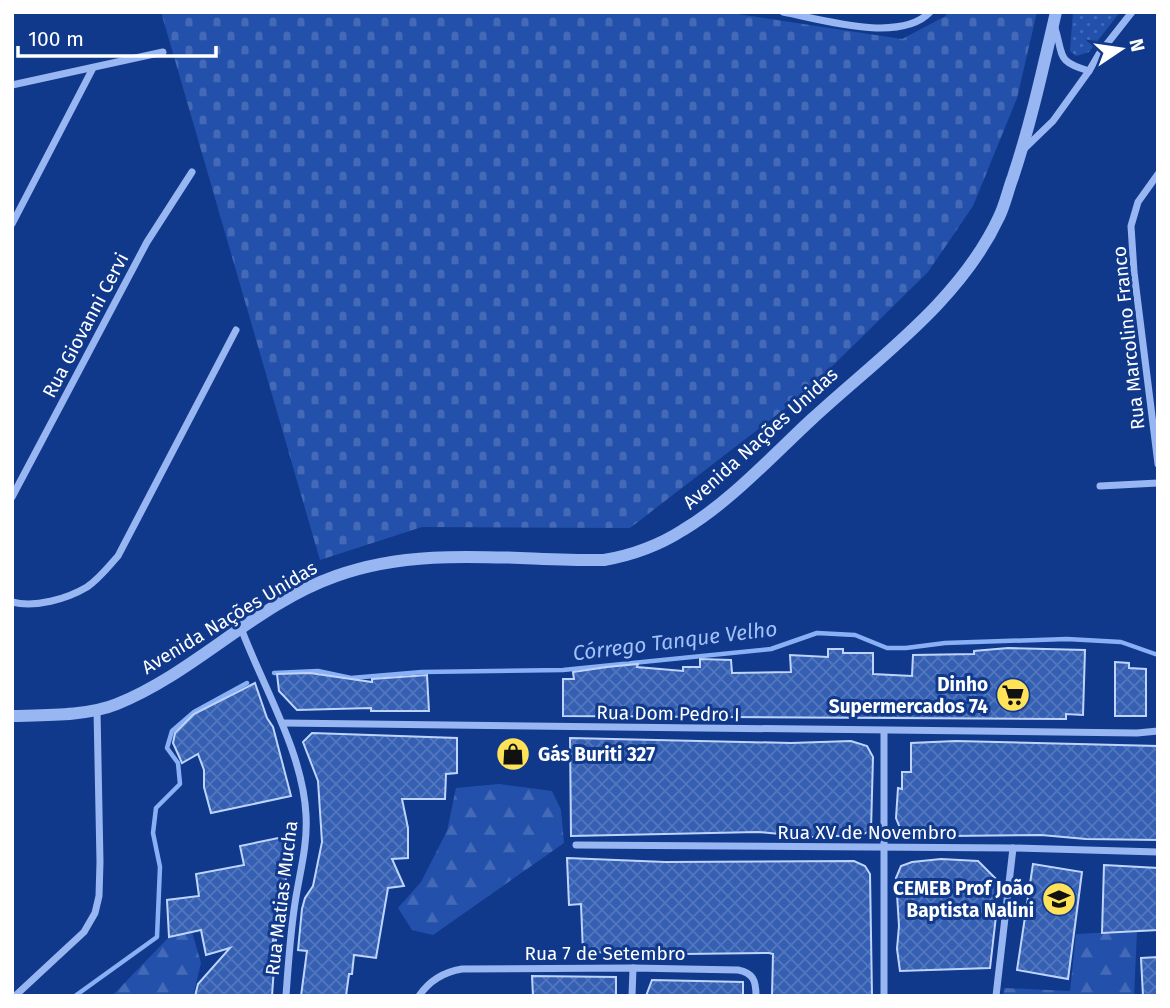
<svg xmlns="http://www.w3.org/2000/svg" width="1170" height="1008" font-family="'Fira Sans',sans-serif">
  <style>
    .grass { fill: url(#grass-dots) }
    .forest { fill: url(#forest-firs) }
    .cemetery { fill: url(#cemetery-stones) }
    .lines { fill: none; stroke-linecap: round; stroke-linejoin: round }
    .stream { stroke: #89aff5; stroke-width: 4.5 }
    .building { fill: url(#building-cross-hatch); stroke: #bed4fc; stroke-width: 2 }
    .minor { stroke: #98b6f1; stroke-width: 7 }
    .tertiary { stroke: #98b6f1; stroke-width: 12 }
    .labels { text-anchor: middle; stroke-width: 6; stroke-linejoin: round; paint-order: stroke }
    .street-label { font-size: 19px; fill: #fff; stroke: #11398b }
    .poi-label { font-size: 19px; font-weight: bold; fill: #fff; stroke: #11398b; text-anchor: end }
    .water-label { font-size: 21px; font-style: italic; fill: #a3c1f9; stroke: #11398b }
  </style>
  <defs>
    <pattern id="grass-dots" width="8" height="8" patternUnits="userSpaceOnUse" patternTransform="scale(1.75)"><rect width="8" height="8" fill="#2350aa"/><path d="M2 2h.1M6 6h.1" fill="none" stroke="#446ab7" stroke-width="1.8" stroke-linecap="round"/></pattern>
    <pattern id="forest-firs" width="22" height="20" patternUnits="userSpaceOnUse" patternTransform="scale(1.75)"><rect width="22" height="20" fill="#2350aa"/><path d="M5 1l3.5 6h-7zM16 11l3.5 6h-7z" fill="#446ab7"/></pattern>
    <pattern id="cemetery-stones" width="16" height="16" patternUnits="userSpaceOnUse" patternTransform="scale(1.75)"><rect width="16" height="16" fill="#2350aa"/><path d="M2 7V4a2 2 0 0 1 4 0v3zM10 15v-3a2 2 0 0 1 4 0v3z" fill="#446ab7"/></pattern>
    <pattern id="building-cross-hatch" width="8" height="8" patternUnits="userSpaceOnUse" patternTransform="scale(1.75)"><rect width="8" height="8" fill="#355fb2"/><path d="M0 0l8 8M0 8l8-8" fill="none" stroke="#5377be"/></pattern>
  </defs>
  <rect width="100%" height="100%" fill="#11398b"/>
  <path class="grass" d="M1073,12H1120L1089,52L1076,56L1070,51Z"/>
  <g class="forest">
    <path d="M499,784L552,791L561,810L564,843L433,935L412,930L398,908L421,882L447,831L456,788Z"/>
    <path d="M1137,931L1134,996H1003L1004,988L1070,991L1076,934Z"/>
    <path d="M192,932L201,963L193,996H112L169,937Z"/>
  </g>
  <path class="cemetery" d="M161,12H724L902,39L944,17L949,12H1037L1017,98L973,206L928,272L805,393L630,528L422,527L320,560Z"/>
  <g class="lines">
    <g class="stream">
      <path d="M274,673L318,671L351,678L422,672L563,670L771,649L817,633L855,635L887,648H906L945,643L1067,639L1121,642L1158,655"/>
      <path d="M75,996L157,937L160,867L153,833L156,808L180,784L178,763L167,748L172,731L194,712L247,683"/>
    </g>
  </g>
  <g class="building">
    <path d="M1008,648L1085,650L1083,715L1066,714V719L563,716V679H574L573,672L607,667L638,664L637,667L683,671V667H700V659L731,660L732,673L791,672L790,655L828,657V649H843V653H873V674L912,676L913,655L974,654V651Z"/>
    <path d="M1115,662L1129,663V668L1146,669V716H1115Z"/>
    <path d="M310,673L372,682V679L427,675L429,711H371V708L297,710L279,691L277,674Z"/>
    <path d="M255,683L267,718L273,727L291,796L211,813L204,787V770L198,754L182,763L173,743L175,733L194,714Z"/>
    <path d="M312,733L457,738V773L446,774L445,799H402L408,828V858L392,859L404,886L388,888L376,958L354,955L352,974H349L346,996H301L307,951L298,950L302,909L305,898L313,886L322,842L318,781L303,742Z"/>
    <path d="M570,738L791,743L851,741L867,746L873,757L871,830L862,835L812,837L758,832L571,836Z"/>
    <path d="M956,741L1158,746V840L1086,839L1041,835L949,836L912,835L902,833L896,818L898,788L902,789V772H911V743Z"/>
    <path d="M293,835L291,855L272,945L276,939L272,996H195L198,984L230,948L206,955L201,930L169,937L167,900L199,896L196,874L244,865L240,846Z"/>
    <path d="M567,858L665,862L854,861L865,866L870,874L872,996H772L773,954L769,953L683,954L583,952L581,904L569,905Z"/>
    <path d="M941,859L978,861L997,880L996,916L990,968L900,971L897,949L899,926L896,878L901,866L912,862Z"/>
    <path d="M1033,864L1082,872L1068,979L1017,970Z"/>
    <path d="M1104,865L1158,868V930L1102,933Z"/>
    <path d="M1158,957V996H1143L1141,958Z"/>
    <path d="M532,976L616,977V996H533Z"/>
    <path d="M652,980L743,982V996H646Z"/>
  </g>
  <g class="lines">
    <g class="minor">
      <path d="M783,12C820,19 900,44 930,12"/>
      <path d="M1055,28C1064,57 1056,61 1089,71"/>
      <path d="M12,85L163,52"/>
      <path d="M1024,149L1053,121L1089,71L1099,54L1132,12"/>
      <path d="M1158,174L1138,202L1131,226L1134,272L1158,464"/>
      <path d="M12,224L93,68"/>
      <path d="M1100,486L1158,483"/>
      <path d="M12,497L147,242L192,172"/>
      <path d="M12,602C35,608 67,599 87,587C99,579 108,567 118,556L236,330"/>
      <path d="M241,628C263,687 303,752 306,815C308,848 298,878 294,910C290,938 288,967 286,996"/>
      <path d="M283,723L1137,733L1158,731"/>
      <path d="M884,731V996"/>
      <path d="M576,845L1013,848L1158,852"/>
      <path d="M15,996L84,932L95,913L99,896L100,862L97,710"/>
      <path d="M419,996C429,981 444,972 462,969L633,968L738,970C753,973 756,980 756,996"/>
      <path d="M632,996L633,968"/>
      <path d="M996,996L1013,848"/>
    </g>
    <path class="tertiary" d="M12,716C44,715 88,716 117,704C196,672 256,604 336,576C421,545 516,561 604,560C633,555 658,546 683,530C730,502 772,456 812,419C878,358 960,301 999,217C1005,205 1008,190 1013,177C1031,123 1043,68 1056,12"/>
  </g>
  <defs>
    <g id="supermarket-disc" transform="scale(1.75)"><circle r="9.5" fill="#ffe258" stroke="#11398b"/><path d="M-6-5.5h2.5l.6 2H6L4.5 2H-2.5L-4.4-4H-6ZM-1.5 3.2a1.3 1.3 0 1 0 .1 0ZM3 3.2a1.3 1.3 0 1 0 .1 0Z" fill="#111"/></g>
    <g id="shop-disc" transform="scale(1.75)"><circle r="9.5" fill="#ffe258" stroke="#11398b"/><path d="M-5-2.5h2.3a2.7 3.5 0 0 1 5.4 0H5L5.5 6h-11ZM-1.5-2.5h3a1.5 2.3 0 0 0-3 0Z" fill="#111"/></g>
    <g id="school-disc" transform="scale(1.75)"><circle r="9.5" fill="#ffe258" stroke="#11398b"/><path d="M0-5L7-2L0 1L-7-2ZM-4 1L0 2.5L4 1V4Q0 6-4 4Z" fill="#111"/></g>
  </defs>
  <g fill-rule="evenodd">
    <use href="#supermarket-disc" x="1013" y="695"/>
    <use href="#shop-disc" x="513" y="754"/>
    <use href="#school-disc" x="1059" y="899"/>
  </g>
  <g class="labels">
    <g class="street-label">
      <text transform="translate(85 325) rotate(-62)" y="7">Rua Giovanni Cervi</text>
      <text transform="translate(1128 338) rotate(-96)" y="7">Rua Marcolino Franco</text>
      <text transform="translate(760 438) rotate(-42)" y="7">Avenida Nações Unidas</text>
      <text transform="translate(229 617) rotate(-31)" y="7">Avenida Nações Unidas</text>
      <text transform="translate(668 713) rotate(1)" y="7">Rua Dom Pedro I</text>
      <text x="867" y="839">Rua XV de Novembro</text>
      <text transform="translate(281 898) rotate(-83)" y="7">Rua Matias Mucha</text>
      <text x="605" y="960">Rua 7 de Setembro</text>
    </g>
    <g class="poi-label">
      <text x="988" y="691">Dinho<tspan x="988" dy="22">Supermercados 74</tspan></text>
      <text x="538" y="761" text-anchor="start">Gás Buriti 327</text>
      <text x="1034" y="895">CEMEB Prof João<tspan x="1034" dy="22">Baptista Nalini</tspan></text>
    </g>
    <g class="water-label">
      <text transform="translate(675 641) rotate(-7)" y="7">Córrego Tanque Velho</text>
    </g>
  </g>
  <rect width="1170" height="1008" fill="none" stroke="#ffffff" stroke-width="28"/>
  <g transform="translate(1121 49) rotate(77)" stroke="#11398b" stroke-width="5" paint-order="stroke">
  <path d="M0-5L12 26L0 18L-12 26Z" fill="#ffffff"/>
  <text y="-10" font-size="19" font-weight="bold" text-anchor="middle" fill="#ffffff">N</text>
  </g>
  <path d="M18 46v10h198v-10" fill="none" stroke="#ffffff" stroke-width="3.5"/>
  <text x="28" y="46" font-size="21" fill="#ffffff" stroke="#11398b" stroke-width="5" paint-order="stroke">100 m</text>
</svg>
